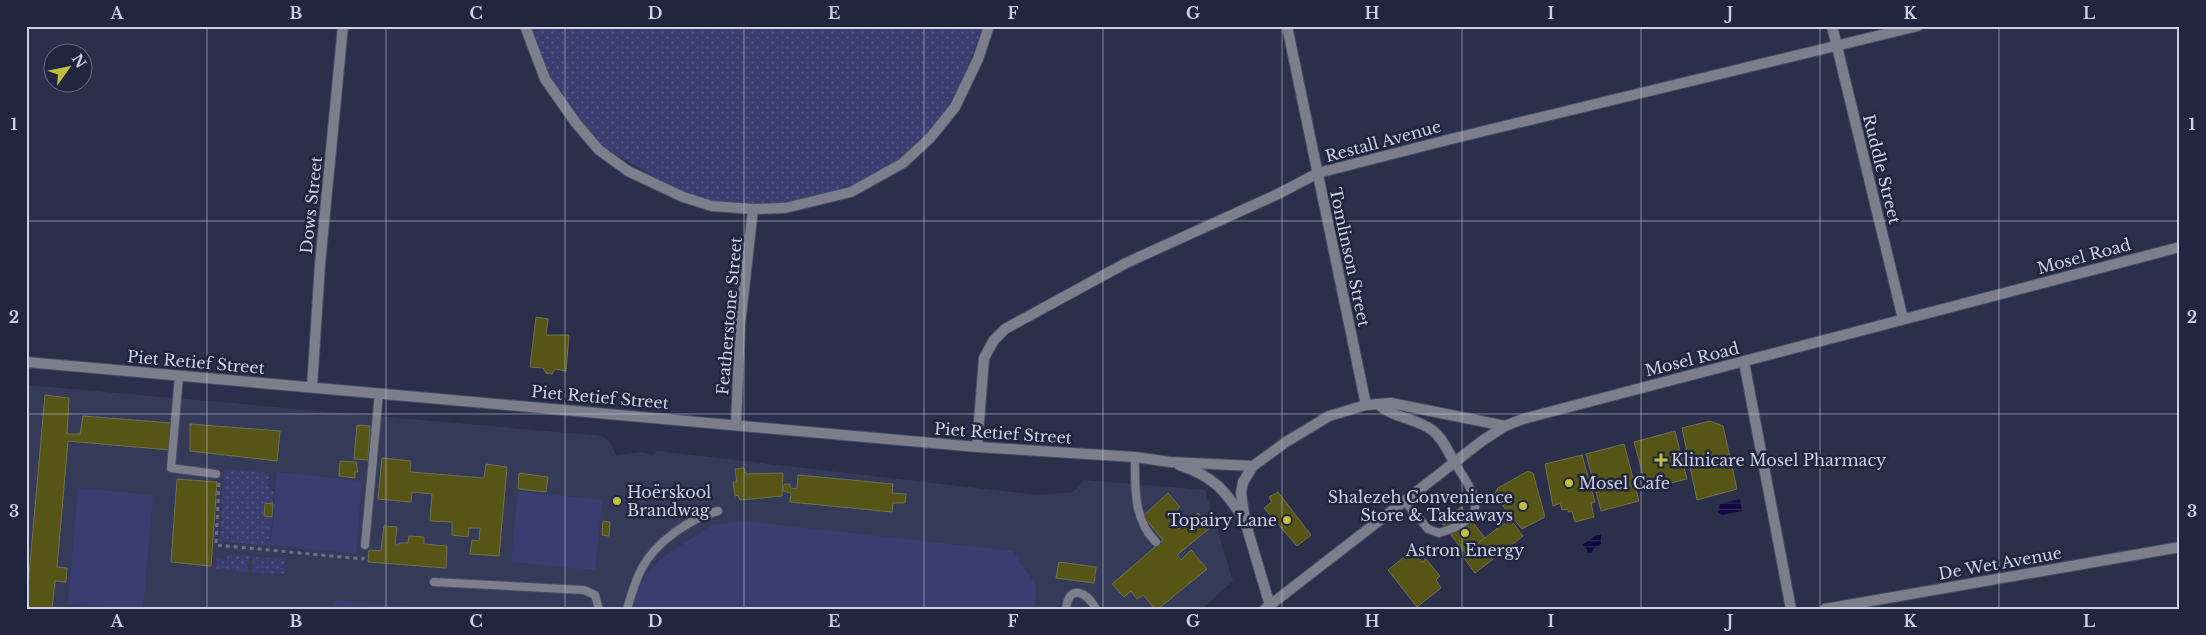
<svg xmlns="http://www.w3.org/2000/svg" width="2206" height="635" font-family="'Libre Baskerville',serif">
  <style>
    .built { fill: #363a59 }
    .grass { fill: url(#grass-dots) }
    .pitch { fill: #393d70 }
    .water { fill: url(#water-rules) }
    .building { fill: #565516; stroke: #707051 }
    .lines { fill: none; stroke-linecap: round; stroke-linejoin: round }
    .service-casing { stroke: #494c64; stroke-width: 10 }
    .minor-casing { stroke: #494c64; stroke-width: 12 }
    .tertiary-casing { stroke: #494c64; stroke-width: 12 }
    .path { stroke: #6c6f85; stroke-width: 3; stroke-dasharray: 4 4; stroke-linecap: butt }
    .service { stroke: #7c7e8c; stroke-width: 8 }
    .minor { stroke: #7c7e8c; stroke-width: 10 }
    .tertiary { stroke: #7c7e8c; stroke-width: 10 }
    .grid { fill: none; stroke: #cdd0e1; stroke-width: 1; stroke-opacity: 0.55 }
    .poi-dot { fill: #c0be40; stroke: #22253e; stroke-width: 2 }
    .labels { text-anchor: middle; stroke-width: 5; stroke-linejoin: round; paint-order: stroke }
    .street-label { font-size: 16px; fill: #cdd0e1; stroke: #22253e }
    .poi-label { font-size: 16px; fill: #cdd0e1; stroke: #22253e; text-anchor: start }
    .neatline { fill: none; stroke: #cdd0e1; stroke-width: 2 }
    .grid-label { font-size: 16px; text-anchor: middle; font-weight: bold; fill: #cdd0e1 }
  </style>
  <defs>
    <pattern id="grass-dots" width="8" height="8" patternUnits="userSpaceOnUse" patternTransform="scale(1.25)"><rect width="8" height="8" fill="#393d70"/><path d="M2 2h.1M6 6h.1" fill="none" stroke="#545884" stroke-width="1.8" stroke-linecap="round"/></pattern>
    <pattern id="water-rules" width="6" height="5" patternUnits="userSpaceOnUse" patternTransform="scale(1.25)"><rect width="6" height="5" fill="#100742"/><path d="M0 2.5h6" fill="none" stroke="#322a5d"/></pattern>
  </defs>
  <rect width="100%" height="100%" fill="#2c2f49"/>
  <path class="built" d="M26,385L602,436L610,442L616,455L643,452L653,455L657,451L1038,495L1073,492L1084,480L1205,490L1233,581L1202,609H26Z"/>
  <g class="grass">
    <path d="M521,26H983L953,107L909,166L851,193L783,212L713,210L585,137L542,84Z"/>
    <path d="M224,469L269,473L268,487L274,491L273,503H264L263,517L272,518L270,546L220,541Z"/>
    <path d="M228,555L249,556L247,572L216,569L217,558L227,560Z"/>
    <path d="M253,557L286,559L285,574L252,572Z"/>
  </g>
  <g class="pitch">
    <path d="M277,472L362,481L356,554L271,545Z"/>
    <path d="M78,488L153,495L143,609L68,604Z"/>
    <path d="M518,491L602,500L595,570L511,562Z"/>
    <path d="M744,521L1012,551L1036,585L1035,609H631L634,594L645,576L659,560L712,525Z"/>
    <path d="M334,600L434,609H333Z"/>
  </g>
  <g class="water">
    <path d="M1740,499L1742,511L1722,515L1718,512L1720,504Z"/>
    <path d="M1597,535H1601V544L1593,549L1592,553H1587V549L1582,545Z"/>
  </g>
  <g class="building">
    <path d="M536,317L548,319L546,335H569L566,371L555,369L552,374L546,373L543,368L530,367Z"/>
    <path d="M45,395L69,398L67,434H80L83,416L172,423L170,450L68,441L57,567L67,568L66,582L55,581L52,609H26Z"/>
    <path d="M1710,421L1723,426L1737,489L1697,500L1682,428Z"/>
    <path d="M190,424L280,431L277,461L190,451Z"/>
    <path d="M357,425L370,426L368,460L354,459Z"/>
    <path d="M1675,431L1687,479L1647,489L1634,442Z"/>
    <path d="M1624,444L1639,501L1601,511L1586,454Z"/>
    <path d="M1582,455L1595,502L1591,503L1594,517L1575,522L1572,511L1568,512V509L1562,510L1560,503L1553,506L1545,464Z"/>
    <path d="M382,458L411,461L410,472L484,478L486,464L507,467L499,556L470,554L472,540L479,541L480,528H469L468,537L452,535V522L430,521L432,494L412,492L411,502L378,499Z"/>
    <path d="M340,461L356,462L358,472H355V478L339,476Z"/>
    <path d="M744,468L746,474L783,473L782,496L740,500L738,495L735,496L733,482H737L735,469Z"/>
    <path d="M1528,471L1533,473L1545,517L1522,529L1494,495L1498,488Z"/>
    <path d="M519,473L548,477L546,492L518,489Z"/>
    <path d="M798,475L893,484L892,493L906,494L905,503H893L892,512L790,502L791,493L783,491L784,484H790V488L797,489Z"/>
    <path d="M177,479L217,482L211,566L171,562Z"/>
    <path d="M1278,492L1311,535L1297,546L1264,508L1272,502L1269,497Z"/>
    <path d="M1168,493L1180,507L1169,518L1179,529L1198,513L1211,527L1177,555L1181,560L1191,550L1207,569L1158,609H1155L1143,595L1137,599L1131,591L1124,597L1112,584L1163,540L1143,516Z"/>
    <path d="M265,503L273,504L272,517L264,516Z"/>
    <path d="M1461,507L1485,538L1465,553L1441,522Z"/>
    <path d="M1510,519L1523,536L1475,573L1462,555Z"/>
    <path d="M603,521L610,522L609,536L602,535Z"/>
    <path d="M384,526L397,527L395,545H399V543H408L409,536L424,537V544L447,546L446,568L368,562L369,550L381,551Z"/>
    <path d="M1413,550L1422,562L1426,559L1440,576L1436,580L1441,588L1417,607L1388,570Z"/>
    <path d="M1059,562L1096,567L1094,583L1056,578Z"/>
  </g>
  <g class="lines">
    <g class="service-casing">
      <g id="service">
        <path d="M179,376L171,468L216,474"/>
        <path d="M1135,457C1135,486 1133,520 1156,542"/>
        <path d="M1404,500L1428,529L1439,533C1492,517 1478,499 1454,462"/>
        <path d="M365,545L379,393"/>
        <path d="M434,582L584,590L595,595L599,609"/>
        <path d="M627,609C631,595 635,581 642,568C656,542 690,518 718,511"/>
        <path d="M1066,609C1069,583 1087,592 1096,609"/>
      </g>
    </g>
    <g class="minor-casing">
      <g id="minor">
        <path d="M525,26L545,79L576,123L599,150L628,171L683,197L712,206L753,209L785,208L851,192L903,163L930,138L955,107L978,59L989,26"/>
        <path d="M1287,26L1366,405"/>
        <path d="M1832,26L1903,319"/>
        <path d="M26,362L977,447L1135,457L1170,462L1253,466"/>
        <path d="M1744,362L1791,609"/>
        <path d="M312,387L320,264L343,26"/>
        <path d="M1378,404C1393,418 1416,418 1432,430C1442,437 1448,451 1454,462"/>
        <path d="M736,425L740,325L753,209"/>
        <path d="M977,447L984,358L994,340L1005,329L1126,263L1278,194L1318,173L1455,138L1918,26"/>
        <path d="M1179,465C1213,476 1225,490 1243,518"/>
        <path d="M1271,609L1245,521L1241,493L1243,482L1253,466L1286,442L1329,416L1366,405L1391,403L1505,426"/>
        <path d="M1825,609L2180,547"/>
      </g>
    </g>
    <g class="tertiary-casing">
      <path id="tertiary" d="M1265,609L1482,441L1505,426L1523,419L2180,247"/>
    </g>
    <g class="path">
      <path d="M219,483L216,545L363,559L364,555"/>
      <path d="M26,570H28"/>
    </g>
    <use href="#service" class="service"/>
    <use href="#minor" class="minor"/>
    <use href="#tertiary" class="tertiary"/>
  </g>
  <path class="grid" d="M207,26V609M386,26V609M565,26V609M744,26V609M924,26V609M1103,26V609M1282,26V609M1462,26V609M1641,26V609M1820,26V609M1999,26V609M26,221H2180M26,414H2180"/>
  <g class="poi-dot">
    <path d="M1658.5 452.5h5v5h5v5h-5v5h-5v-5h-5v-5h5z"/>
    <circle cx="1569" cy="483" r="5"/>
    <circle cx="617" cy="501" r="5"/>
    <circle cx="1523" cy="506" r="5"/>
    <circle cx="1287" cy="520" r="5"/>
    <circle cx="1465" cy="533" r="5"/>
  </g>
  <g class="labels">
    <g class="street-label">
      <text transform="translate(1383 141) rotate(-15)" y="6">Restall Avenue</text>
      <text transform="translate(1882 169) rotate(76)" y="6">Ruddle Street</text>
      <text transform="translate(311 205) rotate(-84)" y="6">Dows Street</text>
      <text transform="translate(2084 256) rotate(-15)" y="6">Mosel Road</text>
      <text transform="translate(1350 257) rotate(78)" y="6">Tomlinson Street</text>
      <text transform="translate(729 316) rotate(-85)" y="6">Featherstone Street</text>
      <text transform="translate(1692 359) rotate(-14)" y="6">Mosel Road</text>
      <text transform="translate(196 362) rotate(5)" y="6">Piet Retief Street</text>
      <text transform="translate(600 397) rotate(5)" y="6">Piet Retief Street</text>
      <text transform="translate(1003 433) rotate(4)" y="6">Piet Retief Street</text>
      <text transform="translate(2000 563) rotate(-10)" y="6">De Wet Avenue</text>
    </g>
    <g class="poi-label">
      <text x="1671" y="466">Klinicare Mosel Pharmacy</text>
      <text x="1579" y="489">Mosel Cafe</text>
      <text x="627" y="498">Hoërskool<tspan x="627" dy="18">Brandwag</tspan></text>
      <text x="1513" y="503" text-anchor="end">Shalezeh Convenience<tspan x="1513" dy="18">Store &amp; Takeaways</tspan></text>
      <text x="1277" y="526" text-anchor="end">Topairy Lane</text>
      <text x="1465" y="556" text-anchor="middle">Astron Energy</text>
    </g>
  </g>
  <rect width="2206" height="635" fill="none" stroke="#22253e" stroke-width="55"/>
  <g transform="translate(68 68) rotate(57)"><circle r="24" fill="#22253e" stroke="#66697f"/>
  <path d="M0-4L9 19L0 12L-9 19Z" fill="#c0be40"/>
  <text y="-8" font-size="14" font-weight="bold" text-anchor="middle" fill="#cdd0e1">N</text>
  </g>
  <rect x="28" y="28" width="2150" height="580" class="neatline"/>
  <g class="grid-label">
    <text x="117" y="19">A</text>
    <text x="296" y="19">B</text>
    <text x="476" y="19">C</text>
    <text x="655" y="19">D</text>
    <text x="834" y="19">E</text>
    <text x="1013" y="19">F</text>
    <text x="1193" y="19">G</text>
    <text x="1372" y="19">H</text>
    <text x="1551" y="19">I</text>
    <text x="1730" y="19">J</text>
    <text x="1910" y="19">K</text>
    <text x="2089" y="19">L</text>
    <text x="14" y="130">1</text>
    <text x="2192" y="130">1</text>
    <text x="14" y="323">2</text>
    <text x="2192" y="323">2</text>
    <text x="14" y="517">3</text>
    <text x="2192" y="517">3</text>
    <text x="117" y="627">A</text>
    <text x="296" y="627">B</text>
    <text x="476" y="627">C</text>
    <text x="655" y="627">D</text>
    <text x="834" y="627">E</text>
    <text x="1013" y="627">F</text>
    <text x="1193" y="627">G</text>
    <text x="1372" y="627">H</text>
    <text x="1551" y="627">I</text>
    <text x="1730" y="627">J</text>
    <text x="1910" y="627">K</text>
    <text x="2089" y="627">L</text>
  </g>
</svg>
